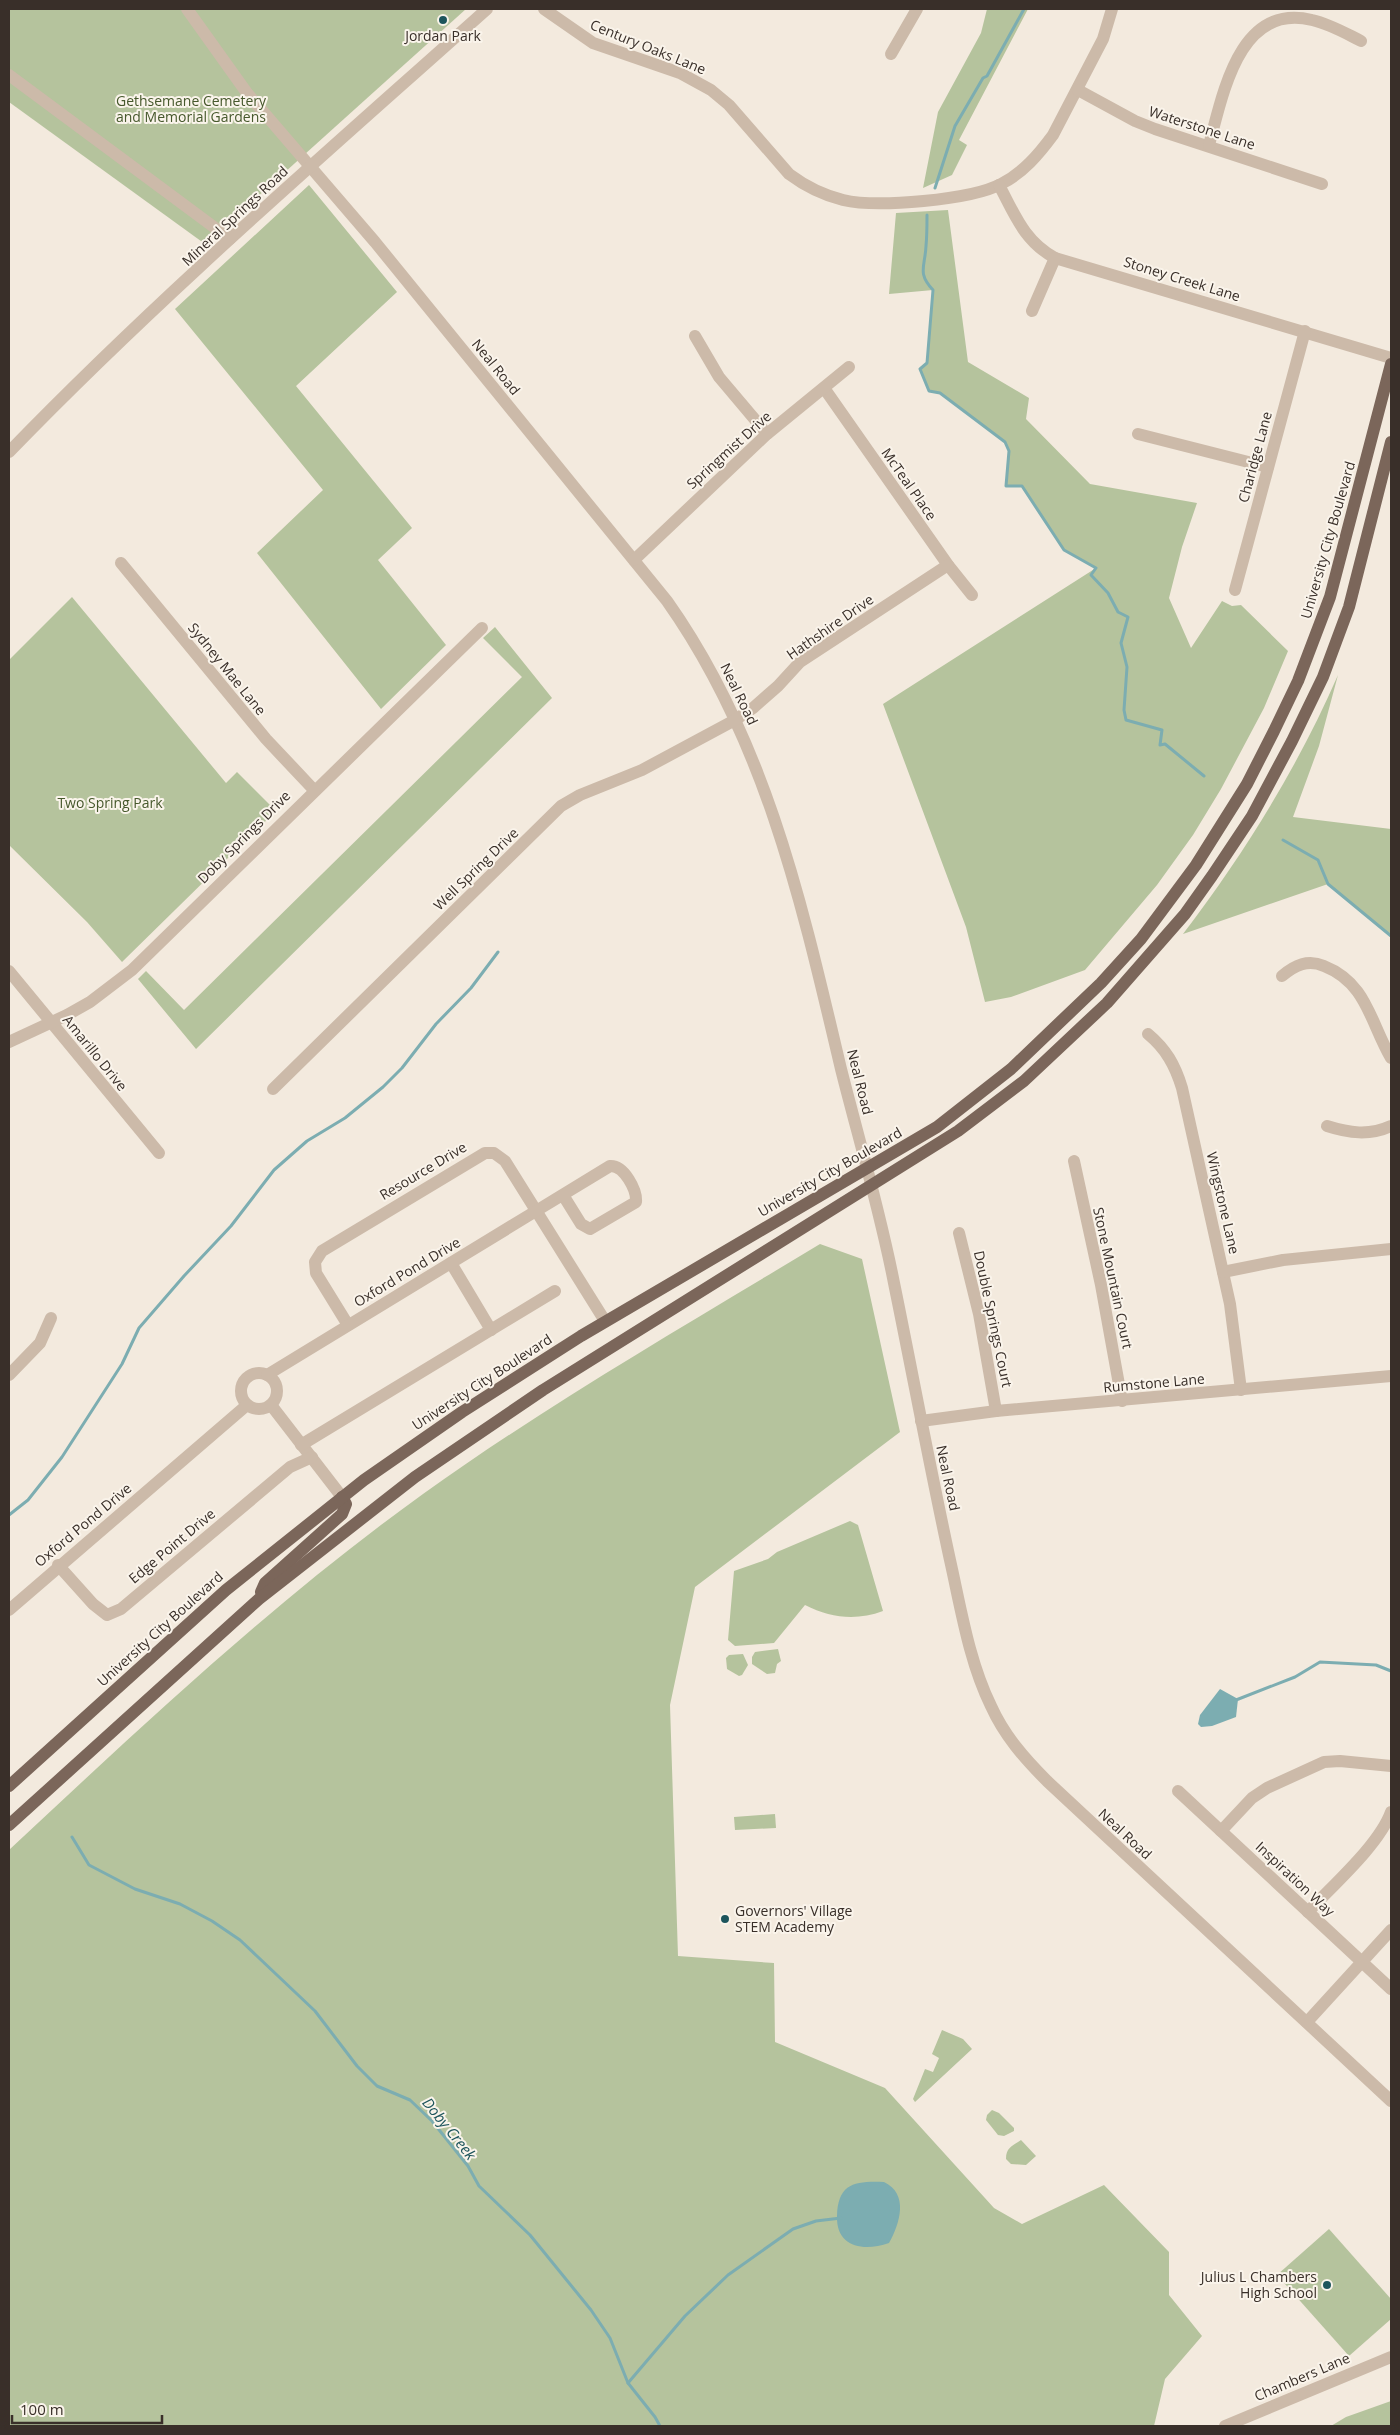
<svg xmlns="http://www.w3.org/2000/svg" width="1400" height="2435" font-family="'Open Sans',sans-serif">
  <style>
    .green { fill: #b5c39d }
    .water { fill: #7cadb1 }
    .lines { fill: none; stroke-linecap: round; stroke-linejoin: round }
    .stream { stroke: #7cadb1; stroke-width: 3 }
    .minor { stroke: #ccbaa9; stroke-width: 12 }
    .major { stroke: #7b665a; stroke-width: 12 }
    .poi-dot { fill: #1d555c; stroke: #faf4eb; stroke-width: 2 }
    .labels { text-anchor: middle; stroke-width: 4; stroke-linejoin: round; paint-order: stroke }
    .poi-label { font-size: 14px; fill: #392f29; stroke: #faf4eb }
    .street-label { font-size: 14px; fill: #392f29; stroke: #faf4eb }
    .park-label { font-size: 14px; fill: #46582c; stroke: #faf4eb }
    .water-label { font-size: 15px; font-style: italic; fill: #1d555c; stroke: #faf4eb }
  </style>
  <rect width="100%" height="100%" fill="#f3eade"/>
  <g class="green">
    <path d="M9,9H466L205,244L9,102Z"/>
    <path d="M987,9H1028L959,140L967,145L952,175L923,188L938,112L981,33Z"/>
    <path d="M309,185L397,292L296,386L412,528L378,560L446,645L381,709L257,553L323,490L175,309Z"/>
    <path d="M948,210L968,362L1029,398L1026,419L1090,484L1197,503L1182,547L1169,598L1191,648L1222,601L1232,606L1241,605L1288,651L1264,708L1221,789L1193,835L1157,885L1085,970L1011,997L985,1002L966,927L883,704L1096,568L1064,550L1022,486H1006L1009,451L1005,442L940,393L929,391L920,369L927,363L933,290L889,294L896,213Z"/>
    <path d="M72,597L226,783L237,772L276,811L122,962L87,922L9,845V660Z"/>
    <path d="M495,627L552,698L196,1049L138,979L146,971L184,1010L522,677L483,638Z"/>
    <path d="M1338,675L1319,746L1293,817L1391,829V936L1328,884L1183,934C1244,854 1298,767 1338,675Z"/>
    <path d="M820,1244L862,1259L900,1432L695,1587L670,1705L678,1956L774,1963L775,2042L885,2088L994,2208L1022,2224L1104,2185L1169,2252V2295L1202,2336L1165,2379L1154,2426H9V1850C142,1726 274,1601 423,1494C550,1403 686,1325 820,1244Z"/>
    <path d="M850,1521L858,1525L883,1611C856,1621 831,1618 805,1605L774,1643L735,1646L728,1640L734,1571L768,1559L777,1552Z"/>
    <path d="M778,1649L781,1661L777,1664L775,1673L767,1674L752,1664V1657L755,1652Z"/>
    <path d="M743,1654L748,1665L742,1675L739,1676L727,1669L726,1658L729,1655Z"/>
    <path d="M775,1814L776,1828L735,1830L734,1817Z"/>
    <path d="M942,2030L963,2039L972,2049L915,2102L913,2099L925,2069L933,2072L939,2058L932,2054Z"/>
    <path d="M992,2110L999,2113L1014,2128V2131L1004,2136L998,2135L986,2120L987,2115Z"/>
    <path d="M1021,2140L1036,2156L1026,2165L1011,2164L1006,2159C1006,2147 1013,2146 1021,2140Z"/>
    <path d="M1329,2229L1391,2299V2319L1349,2356L1277,2275Z"/>
    <path d="M1391,2401V2426H1331L1346,2417Z"/>
  </g>
  <g class="water">
    <path d="M1220,1689L1238,1699L1236,1717L1212,1726L1201,1727L1198,1724L1200,1715Z"/>
    <path d="M884,2182C909,2194 900,2223 889,2243C863,2252 836,2247 837,2216C838,2183 855,2181 884,2182Z"/>
  </g>
  <g class="lines">
    <g class="stream">
      <path d="M935,188L955,126L983,78L987,76L1024,9"/>
      <path d="M927,215C927,225 927,236 926,246C925,267 917,273 933,290L927,363L920,369L929,391L940,393L1005,442L1009,451L1006,486H1022L1064,550L1096,568L1091,575L1108,593L1118,612L1128,617L1121,643L1127,667L1124,710L1126,720L1162,730L1160,745L1165,744L1204,776"/>
      <path d="M1283,840L1318,860L1328,884L1391,936"/>
      <path d="M9,1515L28,1500L62,1457L122,1364L139,1328L184,1276L231,1226L274,1170L307,1141L345,1118L383,1087L402,1068L436,1024L471,988L498,952"/>
      <path d="M1236,1700L1295,1677L1320,1662L1376,1665L1391,1671"/>
      <path d="M72,1837L89,1865L135,1889L180,1904L212,1921L240,1940L315,2011L357,2066L377,2086L410,2100L432,2121L468,2166L479,2186L530,2235L591,2310L610,2338L628,2383L655,2417L660,2426"/>
      <path d="M628,2383L685,2316L728,2275L793,2229L816,2221L841,2218"/>
    </g>
    <g class="minor">
      <path d="M187,9L247,93L375,242L667,601C766,741 802,904 841,1069C859,1140 880,1211 894,1283C913,1376 930,1468 950,1560C961,1609 969,1661 991,1706C1004,1735 1024,1758 1047,1781L1391,2101"/>
      <path d="M544,9L593,43L680,73L711,90L729,105L789,174C805,186 823,195 843,200C877,208 971,200 1001,184C1023,173 1039,154 1053,135L1103,39L1112,9"/>
      <path d="M891,54L917,9"/>
      <path d="M9,75L230,239"/>
      <path d="M1078,90L1135,121L1155,129L1322,184"/>
      <path d="M1209,145C1223,94 1239,2 1312,20C1330,24 1345,33 1361,41"/>
      <path d="M999,185C1015,215 1024,241 1055,258L1391,358"/>
      <path d="M1032,311L1055,258"/>
      <path d="M695,336L719,377L767,434"/>
      <path d="M824,388L948,565L972,595"/>
      <path d="M1138,434L1268,467"/>
      <path d="M9,452C160,296 325,154 487,9"/>
      <path d="M634,560L767,434L849,367"/>
      <path d="M121,563L266,739L314,790"/>
      <path d="M1235,590L1305,331"/>
      <path d="M9,971L159,1153"/>
      <path d="M1282,976C1295,965 1308,959 1324,966C1367,983 1370,1022 1391,1058"/>
      <path d="M1148,1034C1166,1049 1175,1065 1182,1088L1230,1304L1241,1390"/>
      <path d="M9,1042L67,1015L90,1002L132,970L482,628"/>
      <path d="M273,1089L561,806L580,795L642,770L735,720L753,708L778,686L800,662L948,565"/>
      <path d="M1327,1126C1349,1133 1369,1136 1391,1126"/>
      <path d="M1074,1161L1101,1285L1122,1401"/>
      <path d="M959,1233L979,1314L996,1411"/>
      <path d="M451,1263L491,1330"/>
      <path d="M1223,1272L1283,1260L1391,1249"/>
      <path d="M348,1325L316,1273L315,1262L322,1251L485,1153H494L505,1161L605,1321"/>
      <circle cx="259" cy="1391" r="18"/>
      <path d="M9,1375L40,1343L51,1318"/>
      <path d="M267,1375L536,1211L610,1166C624,1165 637,1190 636,1202L590,1229L581,1224L563,1195"/>
      <path d="M271,1405L342,1497"/>
      <path d="M921,1421L996,1411L1391,1376"/>
      <path d="M301,1445L555,1291"/>
      <path d="M58,1565L93,1604L107,1615L121,1609L290,1467L312,1457"/>
      <path d="M9,1610L247,1405"/>
      <path d="M1178,1791L1391,1989"/>
      <path d="M1221,1831L1252,1798L1267,1788L1324,1762L1340,1761L1391,1766"/>
      <path d="M1308,1912C1333,1885 1379,1845 1391,1812"/>
      <path d="M1307,2022L1391,1930"/>
      <path d="M1225,2426L1391,2357"/>
    </g>
    <g class="major">
      <path d="M261,1592L265,1583L342,1514L346,1504L342,1497"/>
      <path d="M9,1786L226,1590L364,1480L462,1412L581,1336L937,1127L1011,1069L1101,983L1141,939L1196,865L1247,784L1274,731L1298,681L1330,597L1391,364"/>
      <path d="M9,1825L259,1599L415,1477L543,1390L958,1131L1024,1081L1107,1003L1185,914L1212,876L1252,816L1292,741L1323,677L1349,607L1391,442"/>
    </g>
  </g>
  <g class="poi-dot">
    <circle cx="443" cy="20" r="5"/>
    <circle cx="725" cy="1919" r="5"/>
    <circle cx="1327" cy="2285" r="5"/>
  </g>
  <g class="labels">
    <g class="poi-label">
      <text x="443" y="41">Jordan Park</text>
      <text x="735" y="1916" text-anchor="start">Governors' Village<tspan x="735" dy="16">STEM Academy</tspan></text>
      <text x="1317" y="2282" text-anchor="end">Julius L Chambers<tspan x="1317" dy="16">High School</tspan></text>
    </g>
    <g class="street-label">
      <text transform="translate(648 47) rotate(22)" y="5">Century Oaks Lane</text>
      <text transform="translate(1202 128) rotate(18)" y="5">Waterstone Lane</text>
      <text transform="translate(235 216) rotate(-43)" y="5">Mineral Springs Road</text>
      <text transform="translate(1182 279) rotate(17)" y="5">Stoney Creek Lane</text>
      <text transform="translate(496 367) rotate(51)" y="5">Neal Road</text>
      <text transform="translate(729 450) rotate(-42)" y="5">Springmist Drive</text>
      <text transform="translate(1255 457) rotate(-75)" y="5">Charidge Lane</text>
      <text transform="translate(909 484) rotate(55)" y="5">McTeal Place</text>
      <text transform="translate(1328 540) rotate(-74)" y="5">University City Boulevard</text>
      <text transform="translate(830 627) rotate(-35)" y="5">Hathshire Drive</text>
      <text transform="translate(227 669) rotate(51)" y="5">Sydney Mae Lane</text>
      <text transform="translate(739 694) rotate(64)" y="5">Neal Road</text>
      <text transform="translate(244 837) rotate(-45)" y="5">Doby Springs Drive</text>
      <text transform="translate(476 869) rotate(-44)" y="5">Well Spring Drive</text>
      <text transform="translate(95 1053) rotate(51)" y="5">Amarillo Drive</text>
      <text transform="translate(860 1082) rotate(76)" y="5">Neal Road</text>
      <text transform="translate(423 1171) rotate(-31)" y="5">Resource Drive</text>
      <text transform="translate(830 1172) rotate(-30)" y="5">University City Boulevard</text>
      <text transform="translate(1223 1203) rotate(77)" y="5">Wingstone Lane</text>
      <text transform="translate(407 1272) rotate(-31)" y="5">Oxford Pond Drive</text>
      <text transform="translate(1113 1278) rotate(78)" y="5">Stone Mountain Court</text>
      <text transform="translate(993 1319) rotate(78)" y="5">Double Springs Court</text>
      <text transform="translate(482 1382) rotate(-33)" y="5">University City Boulevard</text>
      <text transform="translate(1154 1383) rotate(-5)" y="5">Rumstone Lane</text>
      <text transform="translate(948 1478) rotate(78)" y="5">Neal Road</text>
      <text transform="translate(83 1525) rotate(-40)" y="5">Oxford Pond Drive</text>
      <text transform="translate(172 1546) rotate(-40)" y="5">Edge Point Drive</text>
      <text transform="translate(160 1629) rotate(-42)" y="5">University City Boulevard</text>
      <text transform="translate(1125 1834) rotate(43)" y="5">Neal Road</text>
      <text transform="translate(1295 1879) rotate(43)" y="5">Inspiration Way</text>
      <text transform="translate(1302 2377) rotate(-23)" y="5">Chambers Lane</text>
    </g>
    <g class="park-label">
      <text x="191" y="106">Gethsemane Cemetery<tspan x="191" dy="16">and Memorial Gardens</tspan></text>
      <text x="110" y="808">Two Spring Park</text>
    </g>
    <g class="water-label">
      <text transform="translate(449 2129) rotate(51)" y="5">Doby Creek</text>
    </g>
  </g>
  <rect width="1400" height="2435" fill="none" stroke="#392f29" stroke-width="20"/>
  <path d="M12 2415v8h150v-8" fill="none" stroke="#392f29" stroke-width="2.5"/>
  <text x="20" y="2415" font-size="15" fill="#392f29" stroke="#faf4eb" stroke-width="4" paint-order="stroke">100 m</text>
</svg>
